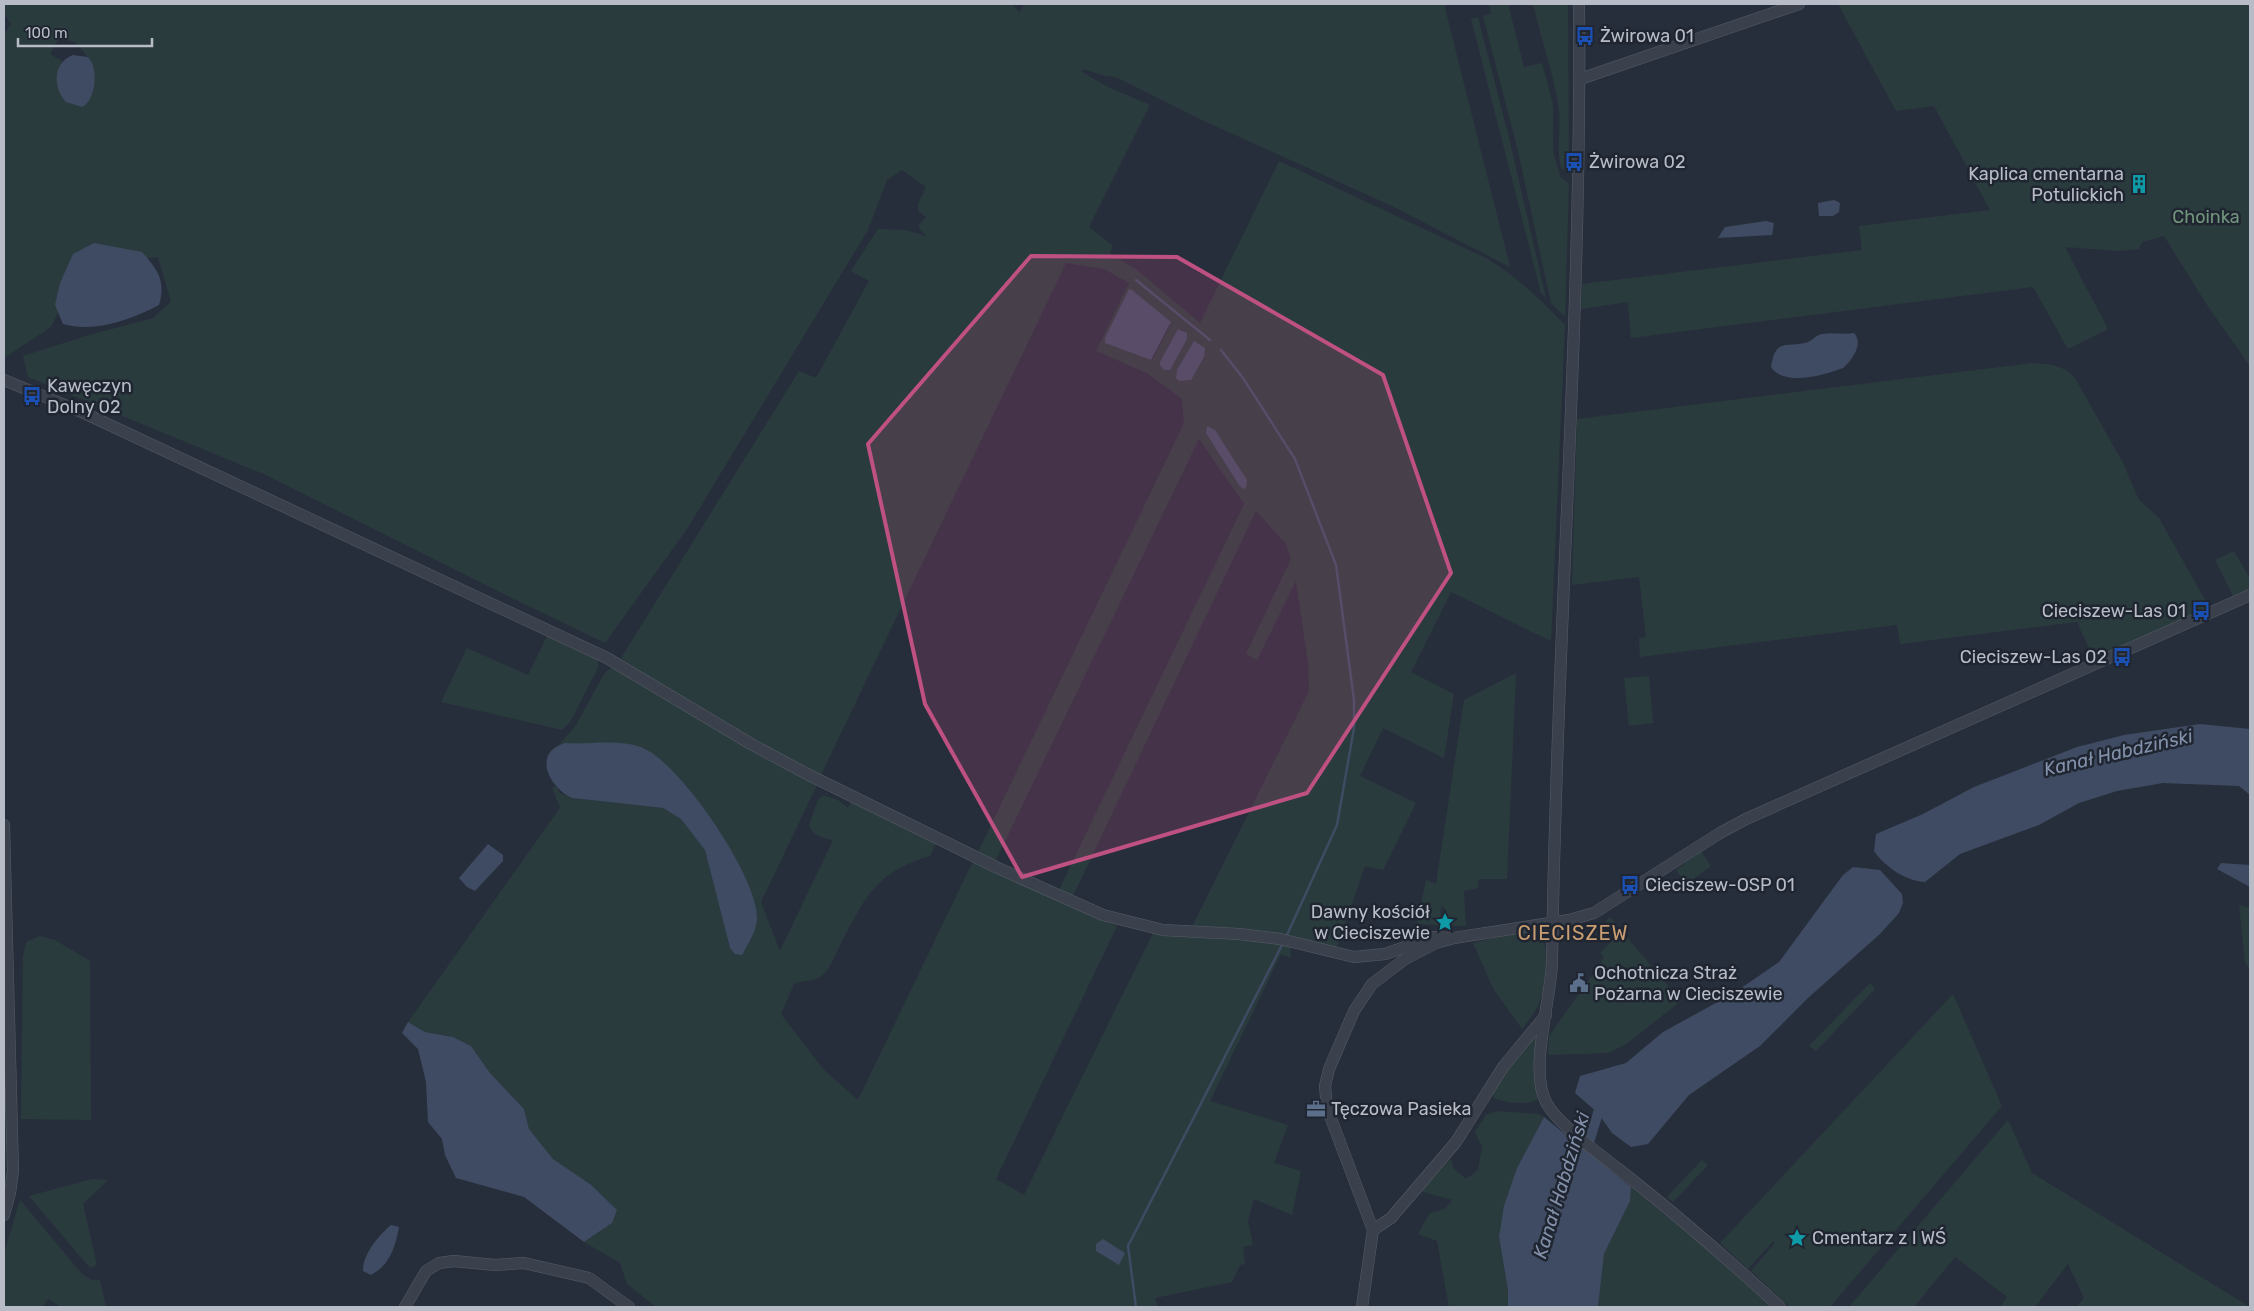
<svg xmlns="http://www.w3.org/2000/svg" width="2254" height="1311" font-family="Rubik,sans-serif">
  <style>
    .green { fill: #2a3b3d; fill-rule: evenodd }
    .water { fill: #3f4b62 }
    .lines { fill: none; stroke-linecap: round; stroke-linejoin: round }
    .stream { stroke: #3f4b62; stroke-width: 2.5 }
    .canal { stroke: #3f4b62; stroke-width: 10 }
    .minor-casing { stroke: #565c67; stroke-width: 12 }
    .minor { stroke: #3b414c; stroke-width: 11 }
    .marked { fill: #be5181; fill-opacity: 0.2; stroke: #be5181; stroke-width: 4; stroke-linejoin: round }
    .labels { text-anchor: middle; stroke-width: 5; stroke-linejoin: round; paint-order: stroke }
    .poi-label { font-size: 18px; fill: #b7bcc7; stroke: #202631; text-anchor: start }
    .park-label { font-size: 18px; fill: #71957c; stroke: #202631 }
    .water-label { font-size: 19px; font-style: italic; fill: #8290aa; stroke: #202631 }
    .quarter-label { font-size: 20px; letter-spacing: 1px; fill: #c89d71; stroke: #202631 }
  </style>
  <rect width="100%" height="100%" fill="#272e3b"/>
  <g class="green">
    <path d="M4,4H1012L1019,12L1025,4H1444L1510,267L1394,207L1204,121L1116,77L1105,76L1083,69L1082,72L1110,88L1150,105L1089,227L1113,246L1110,254L1137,270L1200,323L1279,161L1486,258C1516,276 1540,299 1565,325L1551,641L1451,592L1411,672L1454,694L1444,758L1383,728L1360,776L1416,803L1383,870L1365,866L1336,950L1191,929L1309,691L1308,663L1296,581L1257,660L1246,654L1291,559L1286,544L1256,511L1072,898L1058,892L1244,504L1199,439L995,862L977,854L1184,423L1182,399L1147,373L1096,351L1129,283L1104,269L1066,263L820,777L652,681L621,658L799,371L816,378L869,281L851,271L878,229L905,230L926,236L918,226L926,217L918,211V204L926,187L902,170L887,180L868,230L687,529L605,643L502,593L266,475L28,377L23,356L89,335L153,318L171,302L158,257L129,260L88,249L51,327L4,358V35L11,24L4,13ZM59,38L75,42L91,61L90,90L81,107C59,95 62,85 62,61L50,54ZM1171,324L1152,360L1105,342ZM1178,329L1184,331L1167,371L1162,368Z"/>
    <path d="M1489,4H1508L1524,67L1542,63L1553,105V152L1561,178L1569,183L1565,317L1551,303L1518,151L1483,16L1491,14Z"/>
    <path d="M1533,4H1568L1569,173L1561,168C1556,149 1561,129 1559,110C1554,74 1541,39 1533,4Z"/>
    <path d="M1838,4H2250V366L2207,305L2164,236L2142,242L2139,249L2120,251L2065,247L2108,329L2068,349L2033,287L1631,338L1628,302L1581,309L1582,284L1862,250L1859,226L1990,210L1934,106L1896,111Z"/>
    <path d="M1478,17L1509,138L1546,298L1541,293L1471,19Z"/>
    <path d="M2033,363C2049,364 2064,365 2075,378L2123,463L2139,500L2159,518L2209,607L2094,659L2077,622L1900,644L1897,625L1640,657L1639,638L1646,637L1639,577L1572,585L1577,419Z"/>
    <path d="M2234,551L2250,579V588L2233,596L2215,560Z"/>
    <path d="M547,636L597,658L599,666L570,722L562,730L441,702L467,648L528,675Z"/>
    <path d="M613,666L756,753L817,785L761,902L780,951L833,840C823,838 813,836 809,825L818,800L823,795L838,800L848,808L851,802L937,841L930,856C874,873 866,897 840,945C835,955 831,967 823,975C814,982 803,980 794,984L781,1014L824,1070L858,1100L974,859L1054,899L1117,926L996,1179L1024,1195L1153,933L1228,937L1290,945L1291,958L1281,954L1210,1101L1288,1125L1274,1163L1301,1171L1292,1215L1254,1199L1248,1221L1253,1245L1243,1247L1245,1264L1240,1265L1232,1282L1155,1298L1158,1307H656L627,1284L620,1263L584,1242L612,1223L590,1184L553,1159L529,1129L524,1109L490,1073L471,1046L453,1037L425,1032L408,1022L560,808L552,788L556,786L560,793L572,798L663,808L681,819L705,849L730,948L741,954L752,938L757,921L646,749L620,743L559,745L576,725L604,674Z"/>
    <path d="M1516,673L1507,879H1479L1478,888L1464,891L1466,926L1443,925L1444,907H1441L1440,925L1417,924L1426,880L1436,884L1464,700Z"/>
    <path d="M1649,676L1653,723L1629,726L1624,678Z"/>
    <path d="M1701,851L1711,866L1686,884L1676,870Z"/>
    <path d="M2239,905L2250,908V971L2245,962Z"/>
    <path d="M1610,917L1681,1001L1625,1045L1608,1053L1548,1055L1549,1036L1598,967L1604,957L1600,953L1617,936L1604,923Z"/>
    <path d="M1537,928C1551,939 1546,987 1539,1003C1536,1012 1528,1021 1522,1029L1494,990L1473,943Z"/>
    <path d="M40,936L55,940L90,961L91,1120L21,1119L23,957L26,942Z"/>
    <path d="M1870,983L1875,989L1816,1051L1809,1046Z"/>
    <path d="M1953,994L2002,1106L1830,1307H1790L1751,1271L1775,1243L1773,1241L1748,1269L1720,1243Z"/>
    <path d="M1540,1029L1537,1100C1526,1105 1505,1103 1494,1098L1492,1093L1497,1082Z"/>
    <path d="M4,1074H7L6,1178L4,1186Z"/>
    <path d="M1496,1111L1539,1114L1544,1117L1517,1168L1499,1237L1508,1290V1307H1449L1437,1241L1418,1234L1429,1214L1446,1208L1452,1200L1420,1191L1451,1159L1453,1168L1466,1179L1478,1170L1482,1147L1475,1132L1486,1115Z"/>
    <path d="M2008,1120L2032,1173L2250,1307H2077L2084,1298L2068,1264L2035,1307H2000L2007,1297L1955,1257L1914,1307H1849Z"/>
    <path d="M1702,1160L1708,1165L1673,1202L1667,1197Z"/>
    <path d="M92,1179L108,1180L83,1204L97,1265L90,1268L29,1196Z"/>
    <path d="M1631,1187L1708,1250L1771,1307H1598L1604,1254L1630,1201Z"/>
    <path d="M20,1200L82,1274L92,1280H100L106,1307H61L48,1299L43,1307H4V1254Z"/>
  </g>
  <g class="water">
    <path d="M73,55L88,57C99,68 96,100 82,107L66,102C53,88 52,63 73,55Z"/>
    <path d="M1834,200L1840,203L1839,212L1833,216H1819L1818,203Z"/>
    <path d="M1766,221L1774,223L1772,235L1718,238L1725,227Z"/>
    <path d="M94,243L142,252C158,270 166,281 159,305C131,320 94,333 63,324L55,305L60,283L73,254Z"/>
    <path d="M1129,289L1132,290L1171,322L1151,360L1105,343V338Z"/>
    <path d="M1178,329L1187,333V339L1170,370H1164L1160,365V362Z"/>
    <path d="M1854,333C1864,344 1852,360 1843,368C1825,375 1784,387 1771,367C1775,339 1785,347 1805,343C1812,342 1815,335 1822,334C1832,332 1844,335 1854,333Z"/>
    <path d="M1194,341L1205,348L1204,357L1191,380L1179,381L1176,378L1177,370Z"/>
    <path d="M1207,426L1215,430L1247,480L1246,488L1243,489L1239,485L1206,433Z"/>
    <path d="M2200,724L2250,729V795L2239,786L2163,783L2117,791L2079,803L2039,825L1960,854L1925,882C1906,881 1885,867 1874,851L1876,834L1923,814L1974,787L2077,747L2124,735Z"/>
    <path d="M565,743C591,745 621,738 645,749C682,766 760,880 757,920C756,932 748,944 742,955L735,954L730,948L705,850L681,819L663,808L572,798C550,788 531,753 565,743Z"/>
    <path d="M488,844L503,855V861L475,891L467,887L459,878Z"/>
    <path d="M2221,863L2250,865V887L2217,869Z"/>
    <path d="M1853,867L1880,870L1902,894L1903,903L1899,913L1880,934L1808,998L1760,1046L1689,1095L1648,1144L1631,1147L1612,1133L1598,1113L1575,1093L1580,1076L1626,1063L1663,1032L1734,993L1779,962L1843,875Z"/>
    <path d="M408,1022L425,1032L453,1037L471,1046L490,1073L524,1109L529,1129L553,1159L590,1184L617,1210L612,1223L584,1242L524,1197L456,1178L445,1155L442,1139L428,1122L426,1082L418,1049L402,1033Z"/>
    <path d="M1544,1117L1631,1187L1630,1201L1604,1254L1598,1307H1508V1290L1499,1237L1504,1206L1517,1168Z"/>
    <path d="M391,1225L399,1227C395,1247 390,1265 371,1275L363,1271C362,1255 379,1235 391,1225Z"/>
    <path d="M1103,1239L1125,1253L1119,1265L1096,1251V1244Z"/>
  </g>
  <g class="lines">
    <g class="stream">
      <path d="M1136,280L1210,340"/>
      <path d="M1221,350L1243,378L1295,459L1336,565L1354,700V728L1337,825L1287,935"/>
      <path d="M1136,1307L1128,1246L1282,945"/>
    </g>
    <path class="canal" d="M1586,1152L1598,1113L1607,1106"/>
    <g class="minor-casing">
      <g id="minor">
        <path d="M1579,4C1582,323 1556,642 1552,962C1551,1000 1529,1069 1546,1102C1557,1125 1613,1164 1635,1182C1685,1222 1733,1264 1780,1307"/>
        <path d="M1580,79L1799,4"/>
        <path d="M4,380L84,413L607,658L751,744L807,774L998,868L1103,915L1163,930L1239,934L1280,939L1354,957L1385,954L1434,937L1454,938"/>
        <path d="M4,825L13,1171L10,1193L4,1215"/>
        <path d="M1373,1230L1391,1218L1456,1142L1503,1067L1546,1015"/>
        <path d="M405,1307L426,1271L439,1263L454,1261L495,1265L524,1263L589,1278L629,1307"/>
        <path d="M1362,1307L1373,1230L1327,1108L1325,1086L1329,1069L1354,1011L1372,984L1405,959L1436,943L1454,938L1569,920L1594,913L1720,833L1746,819L2250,595"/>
      </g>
    </g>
    <use href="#minor" class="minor"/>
  </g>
  <path class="marked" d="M1031,256L1177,257L1383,375L1451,573L1307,793L1022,877L925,704L868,444Z"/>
  <defs>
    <g id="bus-bare" transform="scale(1.5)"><path d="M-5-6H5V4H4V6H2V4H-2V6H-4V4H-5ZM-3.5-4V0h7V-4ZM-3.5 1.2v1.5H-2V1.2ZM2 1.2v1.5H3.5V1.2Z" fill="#1a4fb4" stroke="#202631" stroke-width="2.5" paint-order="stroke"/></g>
    <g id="building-bare" transform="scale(1.5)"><path d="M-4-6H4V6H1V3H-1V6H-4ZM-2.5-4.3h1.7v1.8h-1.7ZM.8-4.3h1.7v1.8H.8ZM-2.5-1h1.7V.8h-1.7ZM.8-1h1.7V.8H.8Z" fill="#0f9aa8" stroke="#202631" stroke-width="2.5" paint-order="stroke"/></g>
    <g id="sight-bare" transform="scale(1.5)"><path d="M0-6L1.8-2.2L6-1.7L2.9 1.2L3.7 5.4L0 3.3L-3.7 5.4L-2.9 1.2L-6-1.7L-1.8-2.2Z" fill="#0f9aa8" stroke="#202631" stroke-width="2.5" paint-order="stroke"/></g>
    <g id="civic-bare" transform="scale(1.5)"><path d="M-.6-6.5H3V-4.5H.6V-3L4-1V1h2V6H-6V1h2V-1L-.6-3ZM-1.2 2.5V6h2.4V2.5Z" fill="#5c6f8a" stroke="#202631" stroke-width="2.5" paint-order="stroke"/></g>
    <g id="office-bare" transform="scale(1.5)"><path d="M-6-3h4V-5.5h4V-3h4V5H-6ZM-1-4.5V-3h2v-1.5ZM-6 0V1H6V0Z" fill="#5c6f8a" stroke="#202631" stroke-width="2.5" paint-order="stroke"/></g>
  </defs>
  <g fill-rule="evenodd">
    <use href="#bus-bare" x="1585" y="36"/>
    <use href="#bus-bare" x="1574" y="162"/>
    <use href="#building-bare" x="2139" y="184"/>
    <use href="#bus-bare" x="32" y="396"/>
    <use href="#bus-bare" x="2201" y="611"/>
    <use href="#bus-bare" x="2122" y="657"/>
    <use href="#bus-bare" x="1630" y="885"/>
    <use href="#sight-bare" x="1445" y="922"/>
    <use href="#civic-bare" x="1579" y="983"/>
    <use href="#office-bare" x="1316" y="1109"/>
    <use href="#sight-bare" x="1797" y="1238"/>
  </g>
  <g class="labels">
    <g class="poi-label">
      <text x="1600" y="42">Żwirowa 01</text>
      <text x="1589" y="168">Żwirowa 02</text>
      <text x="2124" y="180" text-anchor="end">Kaplica cmentarna<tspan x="2124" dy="21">Potulickich</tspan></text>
      <text x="47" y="392">Kawęczyn<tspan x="47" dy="21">Dolny 02</tspan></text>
      <text x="2186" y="617" text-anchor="end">Cieciszew-Las 01</text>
      <text x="2107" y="663" text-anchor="end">Cieciszew-Las 02</text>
      <text x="1645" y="891">Cieciszew-OSP 01</text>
      <text x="1430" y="918" text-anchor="end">Dawny kościół<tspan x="1430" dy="21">w Cieciszewie</tspan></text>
      <text x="1594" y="979">Ochotnicza Straż<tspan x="1594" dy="21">Pożarna w Cieciszewie</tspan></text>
      <text x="1331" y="1115">Tęczowa Pasieka</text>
      <text x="1812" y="1244">Cmentarz z I WŚ</text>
    </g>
    <g class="park-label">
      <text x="2206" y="223">Choinka</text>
    </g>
    <g class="water-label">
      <text transform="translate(2118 752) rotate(-13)" y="7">Kanał Habdziński</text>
      <text transform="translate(1561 1185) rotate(-73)" y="7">Kanał Habdziński</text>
    </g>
    <g class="quarter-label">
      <text x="1573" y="940">CIECISZEW</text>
    </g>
  </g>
  <rect width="2254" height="1311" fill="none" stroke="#b7bcc7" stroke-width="10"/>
  <path d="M18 38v8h134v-8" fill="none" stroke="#b7bcc7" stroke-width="2.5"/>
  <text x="25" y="38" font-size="15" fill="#b7bcc7" stroke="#202631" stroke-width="4" paint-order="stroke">100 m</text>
</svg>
